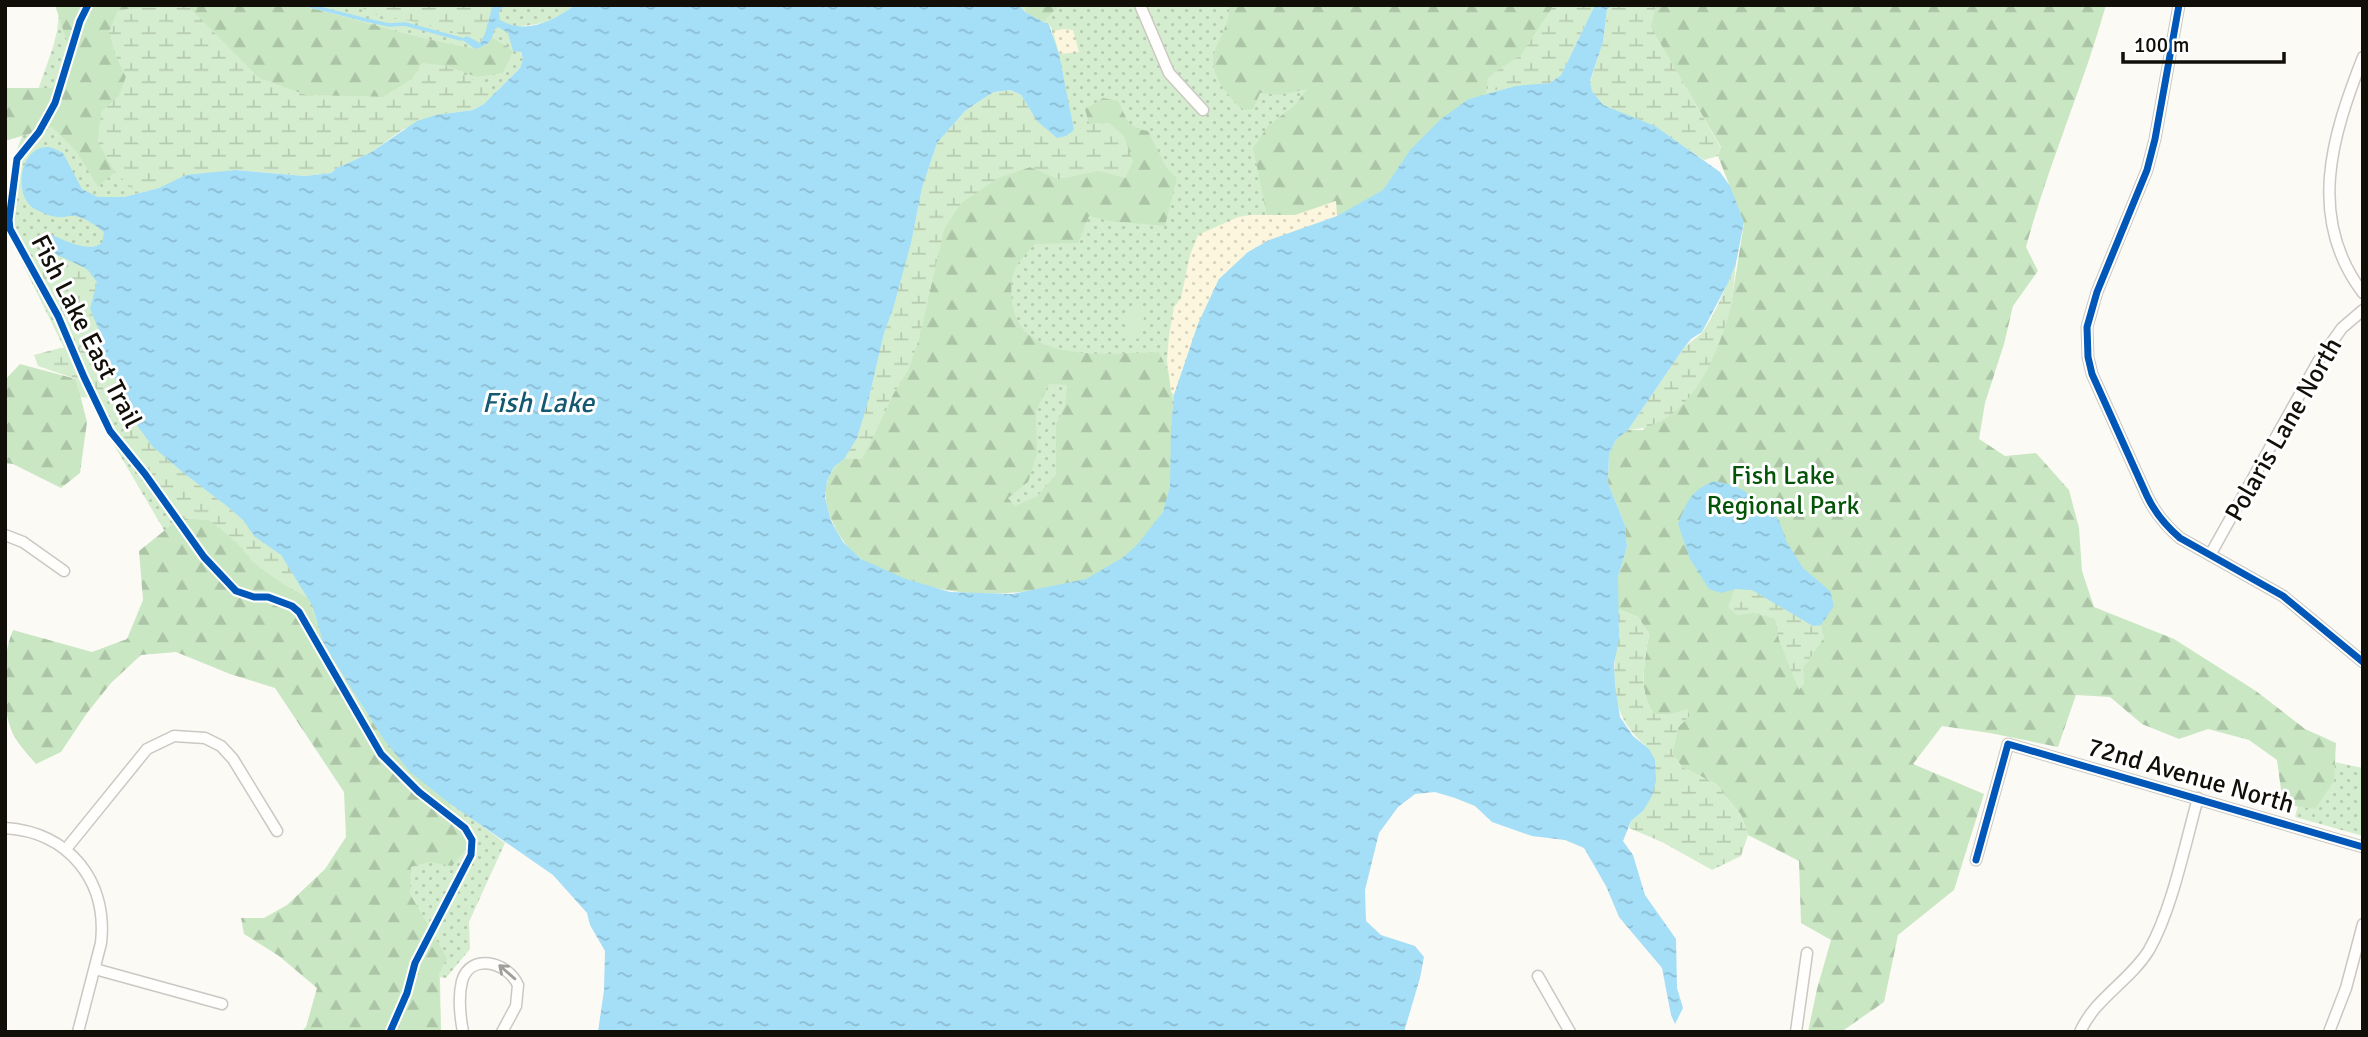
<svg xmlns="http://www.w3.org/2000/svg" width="2368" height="1037" font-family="Signika,sans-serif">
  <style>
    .green { fill: url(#green-dots) }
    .forest { fill: url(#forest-firs); fill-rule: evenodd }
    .wetland { fill: url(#wetland-marsh) }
    .sand { fill: url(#sand-dots) }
    .pitch { fill: #d5edcf }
    .water { fill: url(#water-ripples) }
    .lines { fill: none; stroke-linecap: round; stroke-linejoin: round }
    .stream { stroke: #a4def7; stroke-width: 3.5 }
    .minor-casing { stroke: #cac8c2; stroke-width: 13 }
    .minor { stroke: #fffefd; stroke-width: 10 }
    .cycleway-casing { stroke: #fff; stroke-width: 11 }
    .cycleway { stroke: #0057b8; stroke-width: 7 }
    .oneway { stroke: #a09e9b }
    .labels { text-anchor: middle; stroke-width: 6; stroke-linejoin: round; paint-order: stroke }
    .street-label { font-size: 26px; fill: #110f08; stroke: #fff }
    .park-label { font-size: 26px; fill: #045408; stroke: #fff }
    .water-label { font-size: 28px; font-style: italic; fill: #155871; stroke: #fff }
  </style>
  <defs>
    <pattern id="green-dots" width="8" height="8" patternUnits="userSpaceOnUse" patternTransform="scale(1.75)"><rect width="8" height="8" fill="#d5edcf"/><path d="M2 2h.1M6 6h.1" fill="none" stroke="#b6cab0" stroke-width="1.8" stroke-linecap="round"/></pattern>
    <pattern id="forest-firs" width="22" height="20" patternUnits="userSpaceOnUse" patternTransform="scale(1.75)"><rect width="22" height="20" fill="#cae7c4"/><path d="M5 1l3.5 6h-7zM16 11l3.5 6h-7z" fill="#acc5a7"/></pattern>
    <pattern id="wetland-marsh" width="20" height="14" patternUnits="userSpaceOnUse" patternTransform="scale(1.75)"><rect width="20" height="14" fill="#d5edcf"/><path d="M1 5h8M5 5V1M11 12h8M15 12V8" fill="none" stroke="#b6cab0"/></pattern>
    <pattern id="sand-dots" width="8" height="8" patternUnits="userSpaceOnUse" patternTransform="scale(1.75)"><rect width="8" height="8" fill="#fcf6de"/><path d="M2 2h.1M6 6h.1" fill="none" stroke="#d7d2bd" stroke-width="1.8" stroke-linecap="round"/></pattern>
    <pattern id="water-ripples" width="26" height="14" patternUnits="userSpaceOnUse" patternTransform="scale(1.75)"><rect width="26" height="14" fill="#a4def7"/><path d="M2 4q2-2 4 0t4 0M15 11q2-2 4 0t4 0" fill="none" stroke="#8cbdd2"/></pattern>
  </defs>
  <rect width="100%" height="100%" fill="#fcfaf4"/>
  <g class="green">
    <path d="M60,5H575C549,24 543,24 511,27L523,59L520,68L484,104L124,197L118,400L152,446L228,507L281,555L432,789L505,843L469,922L470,949L446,978L440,977L441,1032H318L389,780L188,571L101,423L6,230L11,167L53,47L57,31Z"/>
    <path d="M1019,5H1595L1168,496L831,521L826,499L827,481L869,398L919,211L1074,130L1051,27L1025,12Z"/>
    <path d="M2310,757L2363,768V836L2295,817Z"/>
  </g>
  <g class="forest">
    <path d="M55,5H299L422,38L474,49L486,45L493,38L513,51L503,73L477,77L447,66L412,79L383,97L306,95L259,78L187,6L118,10L115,54L126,77L119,96L101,112L98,141L115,172L98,187L76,151L52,127L5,141V88H52L73,60Z"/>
    <path d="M1027,5H1060L1044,21L1025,12Z"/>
    <path d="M1229,5H1554L1521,55L1495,72L1488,78L1486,94L1469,99L1411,149L1383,190L1337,216L1335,201L1297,215H1267L1253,148L1268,126L1295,105L1307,89L1280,95L1260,93L1253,109L1243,110C1229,97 1212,78 1213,58C1214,48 1222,37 1225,27C1228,19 1230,13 1229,5Z"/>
    <path d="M1656,5H2106C2083,87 2048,165 2026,247L2038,271L2013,306L2004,344L1985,403L1979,439L2005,456L2036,453L2069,490L2079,528L2082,571L2094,607L2174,639L2256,691L2305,729L2336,743L2334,781L2315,809L2283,804L2277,760L2249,740L2208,729L2179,739L2142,724L2110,697L2076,695L2058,747L1990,733L1942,726L1913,764L1984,794L1954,890L1898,935L1884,1002L1841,1032H1808L1817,989L1831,940L1801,923L1799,861L1748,835L1741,815L1716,784L1682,767L1672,753L1678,727L1690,716L1654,714C1637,691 1645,661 1649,634L1638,617L1618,609V577L1627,547L1625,525L1608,483L1609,454L1616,440L1628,430H1643L1731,305L1744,223L1718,156L1721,147L1650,27Z"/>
    <path d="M1103,98L1118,101C1127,119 1127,128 1148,131L1166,167L1177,178L1165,226L1109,221L1089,216L1078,243L1035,244C1016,264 1009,272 1012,301C1018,366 1113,353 1159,352C1162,359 1167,368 1169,376C1175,401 1171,430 1171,456C1171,474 1171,497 1162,513C1148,542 1116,566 1087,579C1077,582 1065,584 1055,586C1000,599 946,596 894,575C883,570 869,565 860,558C843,545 832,526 827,505C822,486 830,470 844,459H862L869,446L919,339L944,229L961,203L998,178L1030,167L1058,179L1099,171L1109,123L1089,124L1085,109ZM1049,384L1067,385L1065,406L1056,424V475L1037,496L1015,506L1008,498L1028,482L1037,454L1036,411Z"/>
    <path d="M20,364L76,379L87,422L80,473L61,488L13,464L5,463V380Z"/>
    <path d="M180,518L209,520L236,542L254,563L283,584L308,598L323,642L367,715L410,772L449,803L468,847L452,866L428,862L411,867L410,894L447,958L439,974L441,1032H301L306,1027L317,988L279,956L244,934L241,918H264L287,905L325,869L346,837L344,792L275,688L230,674L176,652L141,655L111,683L87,713L61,752L36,764C29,756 21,747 15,738C0,711 1,658 13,630L92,652L127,639L143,600L139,551Z"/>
  </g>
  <g class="wetland">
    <path d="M187,5L259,78L306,95L383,97L412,79L422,63L447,66L497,92L484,104L473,110L436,115L402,130L370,153L337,168L331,173L305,176L234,170L171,182L159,188L137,193L115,172L98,142L101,112L119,96L126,77L115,54L109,32L118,10Z"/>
    <path d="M359,5H493C488,19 488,31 480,43C459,32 435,26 411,21C392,16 374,19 359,5Z"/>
    <path d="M1554,5H1595L1561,75L1550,83L1488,91V79L1495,72L1521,55Z"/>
    <path d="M1612,5H1656L1651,27L1721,148L1718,156L1704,160L1654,126L1602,105L1592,91L1590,82L1603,42L1607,9Z"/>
    <path d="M1011,90L1021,95L1037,121L1066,136L1089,124L1109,123L1124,136L1133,161L1125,178L1099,171L1058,179L1030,167L998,178L961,203L944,229L919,339L908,371L887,404L861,459H844L857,438L869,398L884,332L893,309L913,233L922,188L937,143L965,111L981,100L994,92Z"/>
    <path d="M45,249L87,269L97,282L90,309L100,332L95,337L70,331L32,254Z"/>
    <path d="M1736,263C1734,277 1734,292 1731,306C1718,356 1689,428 1628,430L1683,349C1689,342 1699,337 1704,330C1717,310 1727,285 1736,263Z"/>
    <path d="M82,347L98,350L118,384V390L101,399L80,397L76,379L38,366L34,355L60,348Z"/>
    <path d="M135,422L163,456L228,507L244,521L254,536L281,555L308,598L283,584L254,563L236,542L209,520L180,518L157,481L119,434Z"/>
    <path d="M1735,589L1752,590L1813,626L1821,625L1824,638L1803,668L1804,683L1799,690L1779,640L1775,619L1754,613L1737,615L1728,607Z"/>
    <path d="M1618,609L1638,617L1649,634C1645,661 1637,691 1654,714H1671L1687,709L1690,716L1678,727L1672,753L1682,767L1716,784L1741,815L1748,835L1741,856L1712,870L1662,842L1629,828L1631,821L1643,811L1649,749C1597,705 1619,667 1618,609Z"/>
  </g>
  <g class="sand">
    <path d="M1064,29L1073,30L1079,52L1059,54L1053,31Z"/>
    <path d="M1336,201L1337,216L1219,279L1198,324L1174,395L1171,392L1167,360L1169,336L1174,307L1181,298L1190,255L1198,235L1238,217L1250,215H1295Z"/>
  </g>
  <path class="pitch" d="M1131,307L1146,311L1138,339L1124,335Z"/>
  <g class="water">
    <path d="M493,5H505L499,12L500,20C526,35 553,21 575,5H1019L1025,12L1049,25L1059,54L1074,130L1066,136L1057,138L1037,121L1021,95L1011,90L994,92L981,100L965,111L937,143L922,188L911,243L893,309L884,333L869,398L857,438L844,459L834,467L827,481L825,497L831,521L843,542L861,559L906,579L950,592L1012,594L1086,579L1122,558L1137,545L1163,512L1170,486L1171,428L1174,395L1198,324L1219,279L1248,252L1269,240L1337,216L1383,190L1411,149L1441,119L1469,99L1516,86L1550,83L1561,75L1595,5H1612L1607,9L1603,42L1590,81L1592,91L1603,105L1655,126L1720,172L1730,186L1744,222L1736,263L1728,283L1702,332L1691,339L1683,349L1628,430L1616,440L1609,454L1608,483L1625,525L1627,547L1618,577L1619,639L1614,664L1615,686L1620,717L1633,736L1649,749L1655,760L1656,781L1652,796L1643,811L1631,821L1623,841L1633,855L1645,895L1676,939L1677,988L1683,1008L1675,1024L1671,1015L1662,968L1619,917L1606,886L1584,848L1565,840L1532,836L1492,822L1475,806L1455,798L1435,792L1415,794L1398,807L1379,833L1365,890L1366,921L1381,935L1415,946L1424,957L1420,978L1404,1032H598L604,990L605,951L590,925L587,913L553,875L449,803L410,772L385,741L351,688L323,642L312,605L281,555L254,536L244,521L228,507L185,474L152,446L118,399V384L98,350L95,337L100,332L90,309L97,282L87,269L45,249V240L52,235C67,241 88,253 102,243L104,232C95,225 86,218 75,216C69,215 64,218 59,217C51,217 40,212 33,208C13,194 20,146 48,147C52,147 59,151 63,153L82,189L98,197H124L159,188L186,175L235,170L305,176L331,173L337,168L370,153L417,121L436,115L473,110L484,104L520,68L523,59L521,52L513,51L508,33L498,27L494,30C492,43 487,45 475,49L461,39L467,36L480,43C488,31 488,19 493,5Z"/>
    <path d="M1714,481C1739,486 1748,489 1762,512L1774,515L1779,520L1786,541L1803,568L1830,591L1834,606L1821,625L1813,626L1752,590L1735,589L1721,593L1709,589L1690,559L1678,524C1687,502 1690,491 1714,481Z"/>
  </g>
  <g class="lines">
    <path class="stream" d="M307,5L366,20L389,25L405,24L461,39"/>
    <g class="minor-casing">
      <g id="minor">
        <path d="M1140,5L1169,73L1203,110"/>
        <path d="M2179,5L2155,139L2147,170L2097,292L2087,327L2088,357L2092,374L2147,496C2155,513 2166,526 2180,538L2283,596L2363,662"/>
        <path d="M2363,57C2332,136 2306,218 2363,293"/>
        <path d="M5,535L23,542L64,571"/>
        <path d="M2210,555L2319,360L2342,328L2363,310"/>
        <path d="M5,828C69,832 108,881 101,943L78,1032"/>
        <path d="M66,849L147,749L174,736L205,738L221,746L233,759L277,831"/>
        <path d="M1976,860L2008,744L2363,847"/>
        <path d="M95,969L222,1004"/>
        <path d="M1538,976L1570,1032"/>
        <path d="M463,1032C460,1016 458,997 462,981C470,953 507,961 518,985L516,1006L502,1032"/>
        <path d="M1796,1032L1807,953"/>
        <path d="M2080,1032C2095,998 2130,981 2149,950C2172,910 2185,844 2198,798"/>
        <path d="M2329,1032L2346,988L2363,924"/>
      </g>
    </g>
    <use href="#minor" class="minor"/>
    <g class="cycleway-casing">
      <g id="cycleway">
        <path d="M88,5L80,21L55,103L39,132L17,159L9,220L10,229L58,316L84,377L110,431L145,474L204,557L236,591L254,597H268L292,606L299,612L381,754L419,792L465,828L472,840L471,855L415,963L407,993L390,1032"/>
        <path d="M2179,5L2155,139L2147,170L2097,292L2087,327L2088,357L2092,374L2147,496C2155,513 2166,526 2180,538L2283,596L2363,662"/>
        <path d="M1976,860L2008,744L2363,847"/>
      </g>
    </g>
    <use href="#cycleway" class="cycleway"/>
  </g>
  <defs><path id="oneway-shaft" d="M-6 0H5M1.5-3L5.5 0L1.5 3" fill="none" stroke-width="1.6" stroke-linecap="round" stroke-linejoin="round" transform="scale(1.75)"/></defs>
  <use class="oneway" href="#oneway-shaft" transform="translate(507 972) rotate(-139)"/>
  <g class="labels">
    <g class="street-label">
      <text transform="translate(87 331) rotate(63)" y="9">Fish Lake East Trail</text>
      <text transform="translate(2283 429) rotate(-60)" y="9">Polaris Lane North</text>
      <text transform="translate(2191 775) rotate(16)" y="9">72nd Avenue North</text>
    </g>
    <g class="park-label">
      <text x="1783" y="484">Fish Lake<tspan x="1783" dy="30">Regional Park</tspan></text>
    </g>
    <g class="water-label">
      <text x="538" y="412">Fish Lake</text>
    </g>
  </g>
  <rect width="2368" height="1037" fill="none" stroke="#110f08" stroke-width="14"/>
  <path d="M2123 52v10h161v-10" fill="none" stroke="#110f08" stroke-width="3.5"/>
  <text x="2134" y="52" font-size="21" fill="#110f08" stroke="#ffffff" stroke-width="5" paint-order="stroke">100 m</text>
</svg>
